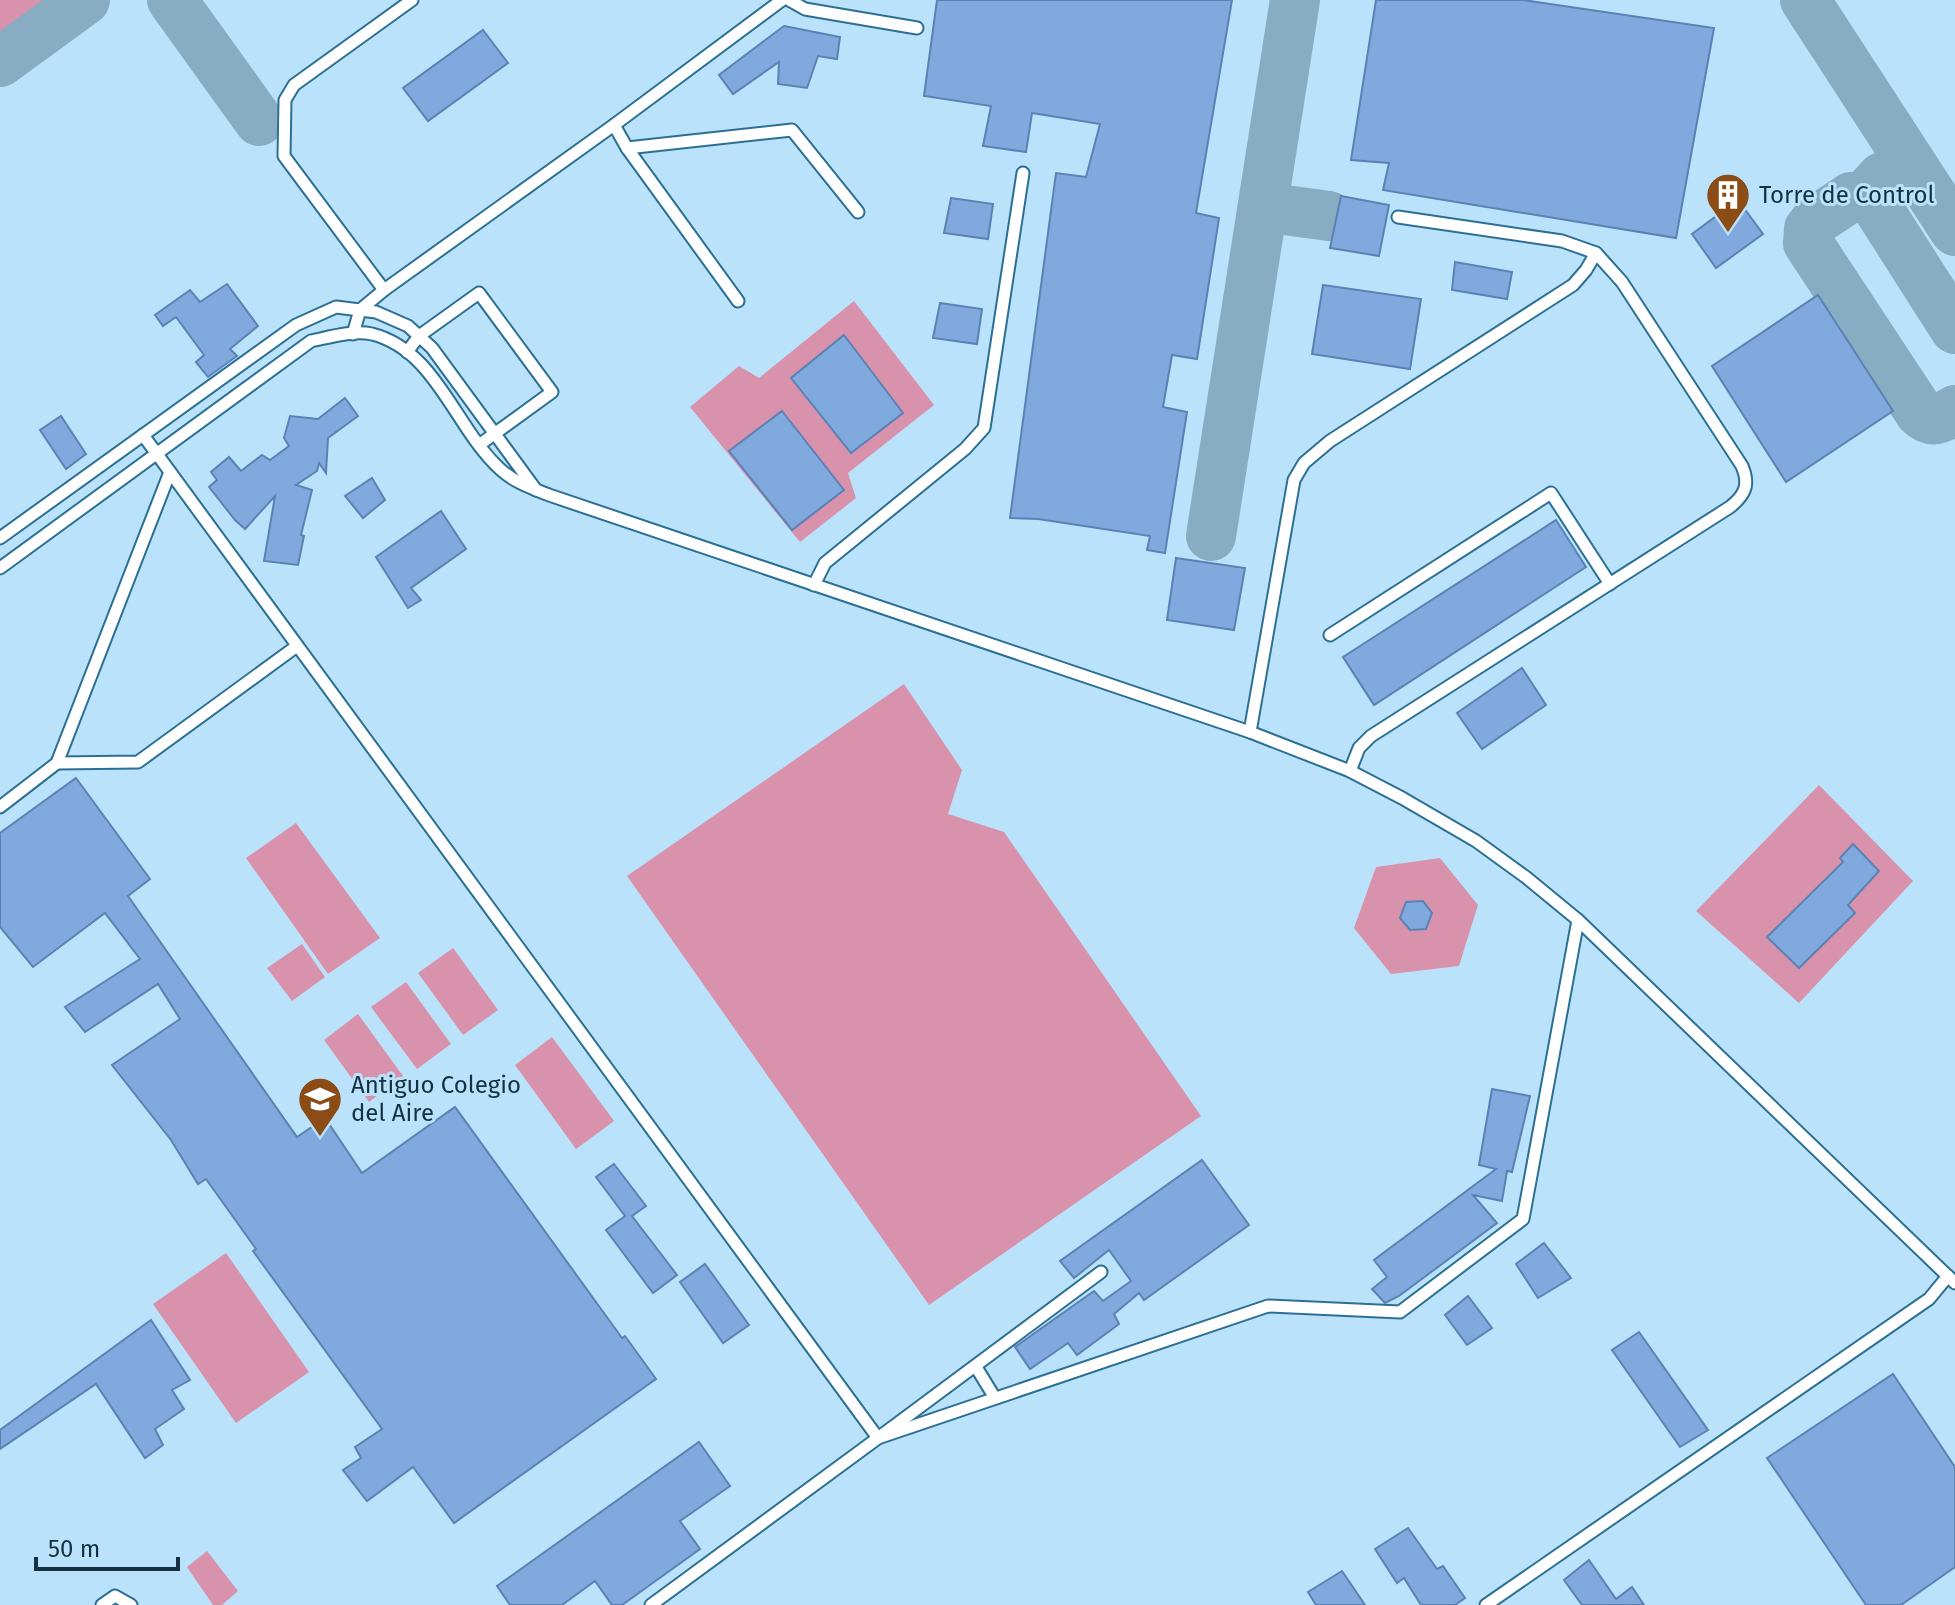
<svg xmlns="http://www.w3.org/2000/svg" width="1955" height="1605" font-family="'Fira Sans',sans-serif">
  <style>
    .green { fill: #d892ac }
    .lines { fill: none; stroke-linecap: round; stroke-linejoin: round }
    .taxiway { stroke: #88acc2; stroke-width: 50 }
    .building { fill: #80a9de; stroke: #5b82b4; stroke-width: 2 }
    .service-casing { stroke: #2b7094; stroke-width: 15 }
    .service { stroke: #fff; stroke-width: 11 }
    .labels { text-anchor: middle; stroke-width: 6; stroke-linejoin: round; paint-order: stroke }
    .poi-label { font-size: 24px; fill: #153141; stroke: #bbe2fb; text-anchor: start }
  </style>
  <rect width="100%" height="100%" fill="#bbe2fb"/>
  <g class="green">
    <path d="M0,0H47L0,35Z"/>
    <path d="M854,301L934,405L848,473L856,498L800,542L690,407L739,366L759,378Z"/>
    <path d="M904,684L962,770L948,814L1004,832L1201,1116L929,1305L627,876Z"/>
    <path d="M1819,785L1913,881L1799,1003L1696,911Z"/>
    <path d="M296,823L380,938L328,974L246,858Z"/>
    <path d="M1440,858L1478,905L1459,966L1391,974L1354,928L1376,867Z"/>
    <path d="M302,944L325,977L292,1001L267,968Z"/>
    <path d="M453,948L498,1010L463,1035L418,973Z"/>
    <path d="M406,982L451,1044L417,1069L371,1007Z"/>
    <path d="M358,1014L403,1076L369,1102L324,1040Z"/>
    <path d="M552,1037L614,1121L576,1149L515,1065Z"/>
    <path d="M226,1253L309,1372L236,1423L153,1304Z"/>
    <path d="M207,1551L238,1591L222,1605H213L187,1567Z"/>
  </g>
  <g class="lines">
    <g class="taxiway">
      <path d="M172,0L259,121"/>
      <path d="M1805,0L1955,231"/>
      <path d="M0,62L85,0"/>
      <path d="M1882,177L1872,188V199L1955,329"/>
      <path d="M1874,203L1865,197H1851L1815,221L1809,229L1808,243L1920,413C1933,425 1942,418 1955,410"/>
      <path d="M1263,207L1329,216"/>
      <path d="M1211,536L1295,0"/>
    </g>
  </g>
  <g class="building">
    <path d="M937,0H1232L1196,213L1219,218L1197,359L1172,355L1163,407L1187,412L1165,553L1147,550L1150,536L1038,519L1010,518L1056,173L1086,177L1100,124L1032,113L1026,152L983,146L991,106L924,96Z"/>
    <path d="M1376,0H1523L1714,28L1676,238L1383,190L1389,163L1351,160Z"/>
    <path d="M784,26L840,37L837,59L818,56L807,88L778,84L779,62L733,94L719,75Z"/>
    <path d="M483,30L508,63L428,121L403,88Z"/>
    <path d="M1341,196L1389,205L1379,256L1330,248Z"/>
    <path d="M951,198L993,204L988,239L944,233Z"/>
    <path d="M1738,200L1763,234L1716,268L1692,234Z"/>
    <path d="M1455,262L1512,272L1507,299L1452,290Z"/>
    <path d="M227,284L258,326L230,349L237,356L208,377L196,362L204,355L176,317L163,326L155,315L190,290L200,302Z"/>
    <path d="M1323,285L1421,299L1410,369L1312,354Z"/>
    <path d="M1818,295L1893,411L1786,482L1712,366Z"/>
    <path d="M940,303L982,309L977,344L933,338Z"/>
    <path d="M844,335L903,413L851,453L791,378Z"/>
    <path d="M345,398L358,416L328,438L326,473L319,463L317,471L296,485L312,490L301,535L304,536L298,565L264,561L275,496L245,529L235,520L209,487L217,480L211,472L229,457L241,471L262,455L270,460L289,446L284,438L290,416L318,419Z"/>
    <path d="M782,411L844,490L792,530L729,451Z"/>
    <path d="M61,416L86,454L66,469L40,430Z"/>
    <path d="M372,478L385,500L363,518L345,496Z"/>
    <path d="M441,511L466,549L411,588L421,600L408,608L376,557Z"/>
    <path d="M1556,520L1586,567L1374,705L1343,657Z"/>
    <path d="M1176,558L1245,568L1234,630L1167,620Z"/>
    <path d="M1522,668L1546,705L1482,749L1457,713Z"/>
    <path d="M76,778L150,879L128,896L297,1137L325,1118L362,1173L455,1107L622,1338L625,1336L656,1379L454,1523L413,1467L367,1501L343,1470L361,1458L355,1447L382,1429L253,1251L256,1249L206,1179L198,1184L171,1140L112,1065L180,1019L158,984L85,1032L65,1007L140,959L105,913L33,967L0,927V833Z"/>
    <path d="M1853,844L1879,871L1848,905L1855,913L1799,968L1767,937L1843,862L1840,858Z"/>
    <path d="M1423,901L1432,913L1426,929L1410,930L1400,918L1406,902Z"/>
    <path d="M1492,1089L1530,1096L1512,1172L1507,1171L1502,1201L1473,1195L1497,1223L1399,1296L1385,1303L1372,1289L1387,1277L1374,1260L1496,1169L1479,1165Z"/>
    <path d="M1202,1160L1249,1225L1144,1300L1139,1293L1114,1314L1119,1324L1077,1355L1068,1343L1030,1369L1015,1347L1094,1291L1103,1301L1131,1281L1109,1250L1074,1278L1060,1261Z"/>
    <path d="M614,1164L646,1206L632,1216L677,1275L653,1293L606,1230L625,1216L596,1177Z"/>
    <path d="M1544,1243L1571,1278L1538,1298L1516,1264Z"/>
    <path d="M705,1264L749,1325L723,1343L680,1282Z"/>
    <path d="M1468,1296L1492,1328L1467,1345L1445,1315Z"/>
    <path d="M151,1320L190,1380L172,1390L184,1409L155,1429L163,1445L145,1458L96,1384L0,1449V1430Z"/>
    <path d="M1639,1332L1708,1430L1680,1447L1612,1350Z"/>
    <path d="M1893,1374L1955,1467V1567L1901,1605H1866L1767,1458Z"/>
    <path d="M699,1442L730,1486L680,1521L700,1549L622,1605H612L595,1581L562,1605H510L497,1586Z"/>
    <path d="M1408,1528L1437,1569L1443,1566L1465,1598L1455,1605H1421L1404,1578L1397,1583L1375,1549Z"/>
    <path d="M1589,1560L1616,1599L1632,1587L1644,1605H1582L1564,1580Z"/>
    <path d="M1342,1571L1365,1605H1316L1308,1592Z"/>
  </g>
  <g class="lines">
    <g class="service-casing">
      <g id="service">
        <path d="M789,0L805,9L917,28"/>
        <path d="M614,125L627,148L738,301"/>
        <path d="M627,148L792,130L858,212"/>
        <path d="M384,290L284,156L285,100L294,85L412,0"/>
        <path d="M353,334L360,310L384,290L614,125L782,0"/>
        <path d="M407,352L419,336L479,293L552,392L479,445"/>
        <path d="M143,435L878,1438L1101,1272"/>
        <path d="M0,538L296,325L336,307L376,312L408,326L432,348L536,490"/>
        <path d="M0,568L311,341C330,337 353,330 372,334C436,350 455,428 500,469C514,482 531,488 549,495L1250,732L1350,771L1402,798L1476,841L1527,878L1578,920L1955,1283"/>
        <path d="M814,585L825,563L965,449L984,428L1023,173"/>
        <path d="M1330,635L1551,493L1610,584"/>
        <path d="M1250,732L1294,480L1304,463L1330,441L1573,285L1586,270L1596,253L1562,241L1398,217"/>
        <path d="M57,763L138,762L297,646"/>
        <path d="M1350,771L1359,748L1371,736L1730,507C1745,495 1750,485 1742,466L1622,282L1596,253"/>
        <path d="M0,807L57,763L170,472"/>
        <path d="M976,1367L995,1398"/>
        <path d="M102,1605L115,1596L131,1605"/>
        <path d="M651,1605L878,1438L1268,1306L1400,1312L1523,1219L1578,920"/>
        <path d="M1486,1605L1929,1299L1948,1276"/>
      </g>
    </g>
    <use href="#service" class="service"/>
  </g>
  <defs>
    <g id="building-pin" transform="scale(2.3)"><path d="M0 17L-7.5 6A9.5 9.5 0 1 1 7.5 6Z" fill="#8c4c15" stroke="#bbe2fb"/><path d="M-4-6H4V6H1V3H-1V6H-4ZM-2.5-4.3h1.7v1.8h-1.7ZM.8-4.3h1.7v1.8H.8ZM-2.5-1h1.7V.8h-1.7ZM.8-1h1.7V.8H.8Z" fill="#fff"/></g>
    <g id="university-pin" transform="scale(2.3)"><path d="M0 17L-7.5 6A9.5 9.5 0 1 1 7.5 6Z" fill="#8c4c15" stroke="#bbe2fb"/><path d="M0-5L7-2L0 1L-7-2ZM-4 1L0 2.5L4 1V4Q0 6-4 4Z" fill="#fff"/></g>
  </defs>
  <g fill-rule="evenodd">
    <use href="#building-pin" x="1728" y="195"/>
    <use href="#university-pin" x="320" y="1099"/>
  </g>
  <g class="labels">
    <g class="poi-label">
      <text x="1759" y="203">Torre de Control</text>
      <text x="351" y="1093">Antiguo Colegio<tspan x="351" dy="28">del Aire</tspan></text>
    </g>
  </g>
  <path d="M36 1557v12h142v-12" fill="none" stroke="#153141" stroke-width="4"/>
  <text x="48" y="1557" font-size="24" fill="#153141" stroke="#bbe2fb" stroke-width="6" paint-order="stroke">50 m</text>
</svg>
